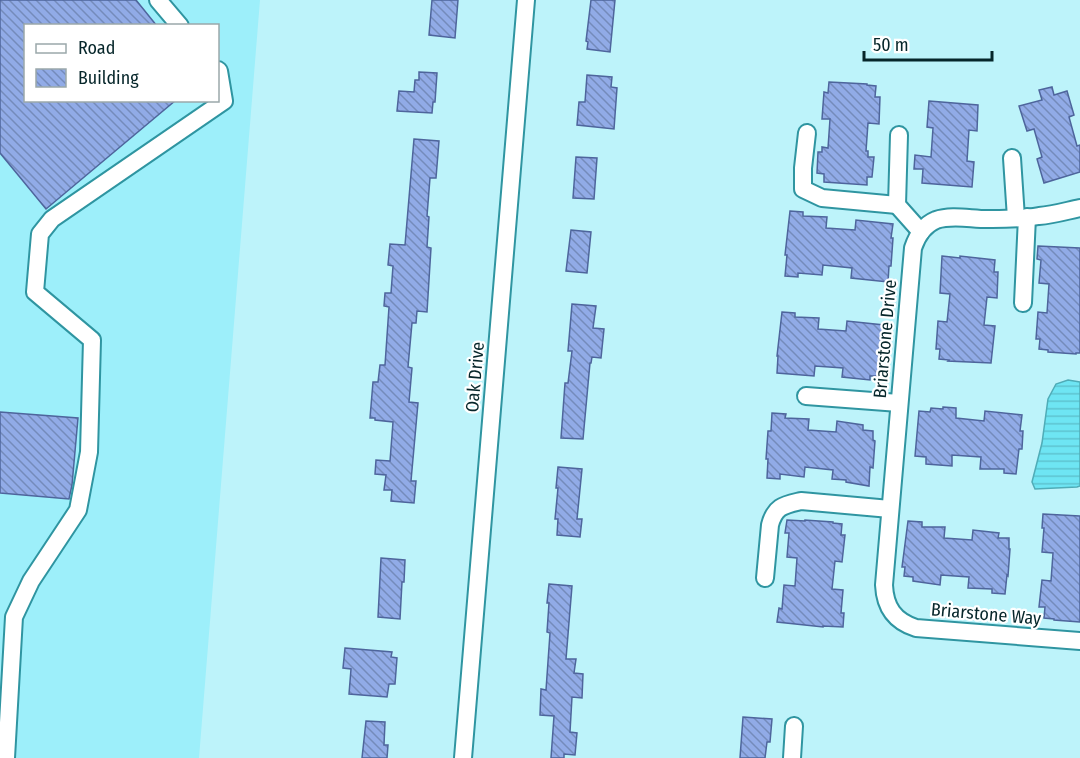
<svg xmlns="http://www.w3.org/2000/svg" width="1080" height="758" font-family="'Fira Sans Condensed',sans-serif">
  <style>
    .built { fill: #9deffa; fill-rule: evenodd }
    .water { fill: url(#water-rules); stroke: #4facb7; stroke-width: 1.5 }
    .building { fill: url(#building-back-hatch); stroke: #4e659c; stroke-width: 1.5 }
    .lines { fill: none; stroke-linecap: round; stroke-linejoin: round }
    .minor-casing { stroke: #2f95a1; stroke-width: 20 }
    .minor { stroke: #fff; stroke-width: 16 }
    .labels { text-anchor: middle; stroke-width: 4.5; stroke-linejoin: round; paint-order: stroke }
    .street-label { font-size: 18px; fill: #06262a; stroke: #fff }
  </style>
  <defs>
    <pattern id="water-rules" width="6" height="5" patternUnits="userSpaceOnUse" patternTransform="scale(1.5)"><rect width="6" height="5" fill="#6ee5f3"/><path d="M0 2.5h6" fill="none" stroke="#5ec4d0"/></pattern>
    <pattern id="building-back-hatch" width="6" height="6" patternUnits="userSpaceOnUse" patternTransform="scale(1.5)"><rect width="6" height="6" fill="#91abe7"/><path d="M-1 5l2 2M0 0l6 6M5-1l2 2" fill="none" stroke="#748bbb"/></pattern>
  </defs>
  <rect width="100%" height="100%" fill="#bdf3fa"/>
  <path class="built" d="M0,0H260L199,758H0ZM26,26H218V100H26Z"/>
  <path class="water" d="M1068,380L1080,382V486L1077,487L1035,489L1032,482L1042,443L1048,399L1056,384Z"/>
  <g class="building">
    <path d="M0,0H136L157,26H26V100H176L46,209L0,153Z"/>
    <path d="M432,0H458L455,38L429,35Z"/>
    <path d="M591,0H615L610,52L587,49L588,42L586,41Z"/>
    <path d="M419,72L437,73L435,102H433L432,113L397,111L399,91L414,92L415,80H419Z"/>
    <path d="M587,75L612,77L611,87L617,88L614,129L577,125L579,102H585Z"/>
    <path d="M829,82L867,84V85L876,86L875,97H880L879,124L868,123L866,151H868V157H874L872,177H867V185L824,182V174L817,173L818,152H822V147L828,148L830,119H822L824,92L828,93Z"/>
    <path d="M1052,87L1054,95L1067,91L1074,115L1069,117L1077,146L1080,145V172L1044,183L1037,159L1042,157L1034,129L1027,131L1019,106L1042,100L1039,90Z"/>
    <path d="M929,101L978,105L977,131L969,130L967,161L974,162L972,187L922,183L923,169H914L915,155L931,157L933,128L927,127Z"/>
    <path d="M414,139L439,141L436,178H430L427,216L429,217L427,247L431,248L427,312L417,311L416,323H412L408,367L412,368L409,402L418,403L411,481H416L414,503L391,501L392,490H384L386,475L375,474L376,460L390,461L393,422L375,420V418H370L373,382H378L380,365H385L389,307L384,306L385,293H391L393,266L388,265L390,244L405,245Z"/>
    <path d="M576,157L597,158L594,199L573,198Z"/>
    <path d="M790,211L803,212V216L827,217L826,228L855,230L856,220L893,224L891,238H893L891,266H889L888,282L851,278L852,268L823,265L822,275L798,273V277L785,276L787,255H785Z"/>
    <path d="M571,230L591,232L587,273L566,271Z"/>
    <path d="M1038,246L1080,248V353H1076V354L1048,352V350L1039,349L1040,339H1036L1038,312L1047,313L1049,284L1039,283L1041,260L1037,259Z"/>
    <path d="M942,256L960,258V256L995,260L994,272H998L997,298L987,297L984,325L995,326L991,363L948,361L949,360L939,359L940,349H936L938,321L947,322L950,294L940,293Z"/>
    <path d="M572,304L596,306L593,328L604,329L601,358L592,357L591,363H590L583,439L561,438L565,383H568L572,351H568Z"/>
    <path d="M782,312L795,313V317L819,318L818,329L846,331L847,321L884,325L882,367H880V376H870V380L842,377L843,368L815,366L814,376L777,373L778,356H777Z"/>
    <path d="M943,407L956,408V418L984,421L985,411L1022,415L1020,431H1023L1022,449H1019L1016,474L1004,473V469H980L981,457L952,455V466L926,464V457L915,456L919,411L930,412L931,408L943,409Z"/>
    <path d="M0,412L78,418L72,485L69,499L0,493Z"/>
    <path d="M772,413L786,414L785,418L809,419L808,430L836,432L837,421L863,425V430L873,431V440L875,441L873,468L870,467L869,486L846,482V480L832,479L833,470L805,467L804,477L780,474V479L767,478L768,459H766L768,431H771Z"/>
    <path d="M558,467L582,469L577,519H582L580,537L557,535L558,519H555L558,488H556Z"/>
    <path d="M1043,514L1080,516V622L1054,620V619L1044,618L1045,607H1039L1042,580L1051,581L1053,553L1042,552L1044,528H1042Z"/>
    <path d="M787,520L805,521V520L833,522V523L842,524L841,535H845L842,562L835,561L832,589L843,590L841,613H844L843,627L823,626V627L777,622L779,608L782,609L784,585L795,586L797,558L787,557L789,533H785Z"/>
    <path d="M908,521L922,522V527H945L944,538L972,540L973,530L999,533L998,538H1009V549H1010L1008,576L1007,575L1005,594L992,593V589L968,588L969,577L941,575L940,585L913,581V577L904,576L905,567H902Z"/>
    <path d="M381,558L405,560L404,582H402L400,619L378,617Z"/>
    <path d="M549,584L572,586L566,659H576L574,673L583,674L582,698L572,697L570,732L577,733L575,755L564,754V758H551L554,716L540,715L541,689L546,690L550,633L547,632L549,603H547Z"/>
    <path d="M345,648L392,652L391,657L397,658L395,684H389L387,697L349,694L351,669L343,668Z"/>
    <path d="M743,717L772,719L770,742H767L765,758H740Z"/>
    <path d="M366,721L385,722L384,745H388L387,758H362Z"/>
  </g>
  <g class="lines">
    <g class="minor-casing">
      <g id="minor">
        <path d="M158,0L180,26"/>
        <path d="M807,133L803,168V189L822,198L897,205"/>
        <path d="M899,135L897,205L921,232"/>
        <path d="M1012,158L1016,218"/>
        <path d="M1080,208C1066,211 1053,215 1039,216C1023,219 1007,219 992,219C974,220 953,214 936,220C924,225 917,236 913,248L884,585C885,607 894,621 916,628L1080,641"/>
        <path d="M1023,303L1027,217"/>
        <path d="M806,396L899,403"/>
        <path d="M765,578L770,525C775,506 784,505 801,501L890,509"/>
        <path d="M6,758L14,617L31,581L78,510L89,452L92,340L35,292L40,234L52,219L224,101L219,71L218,70"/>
        <path d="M463,758L526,0"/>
        <path d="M792,758L794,726"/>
      </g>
    </g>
    <use href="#minor" class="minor"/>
  </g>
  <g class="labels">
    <g class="street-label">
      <text transform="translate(885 339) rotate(-85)" y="6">Briarstone Drive</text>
      <text transform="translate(475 377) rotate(-85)" y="6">Oak Drive</text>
      <text transform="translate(986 614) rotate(5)" y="6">Briarstone Way</text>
    </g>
  </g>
  <rect x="24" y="24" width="195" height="78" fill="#ffffff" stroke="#9ba8aa" stroke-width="1.5"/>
  <rect x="36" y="44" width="30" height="9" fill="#ffffff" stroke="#9ba8aa" stroke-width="1.5"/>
  <text x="78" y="54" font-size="18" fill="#06262a">Road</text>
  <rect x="36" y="69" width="30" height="18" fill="url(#building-back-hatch)" stroke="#9ba8aa" stroke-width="1.5"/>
  <text x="78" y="84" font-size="18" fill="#06262a">Building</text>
  <path d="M864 51v9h128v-9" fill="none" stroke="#06262a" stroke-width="3"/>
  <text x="873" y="51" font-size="18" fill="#06262a" stroke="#ffffff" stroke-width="4.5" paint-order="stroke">50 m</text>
</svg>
